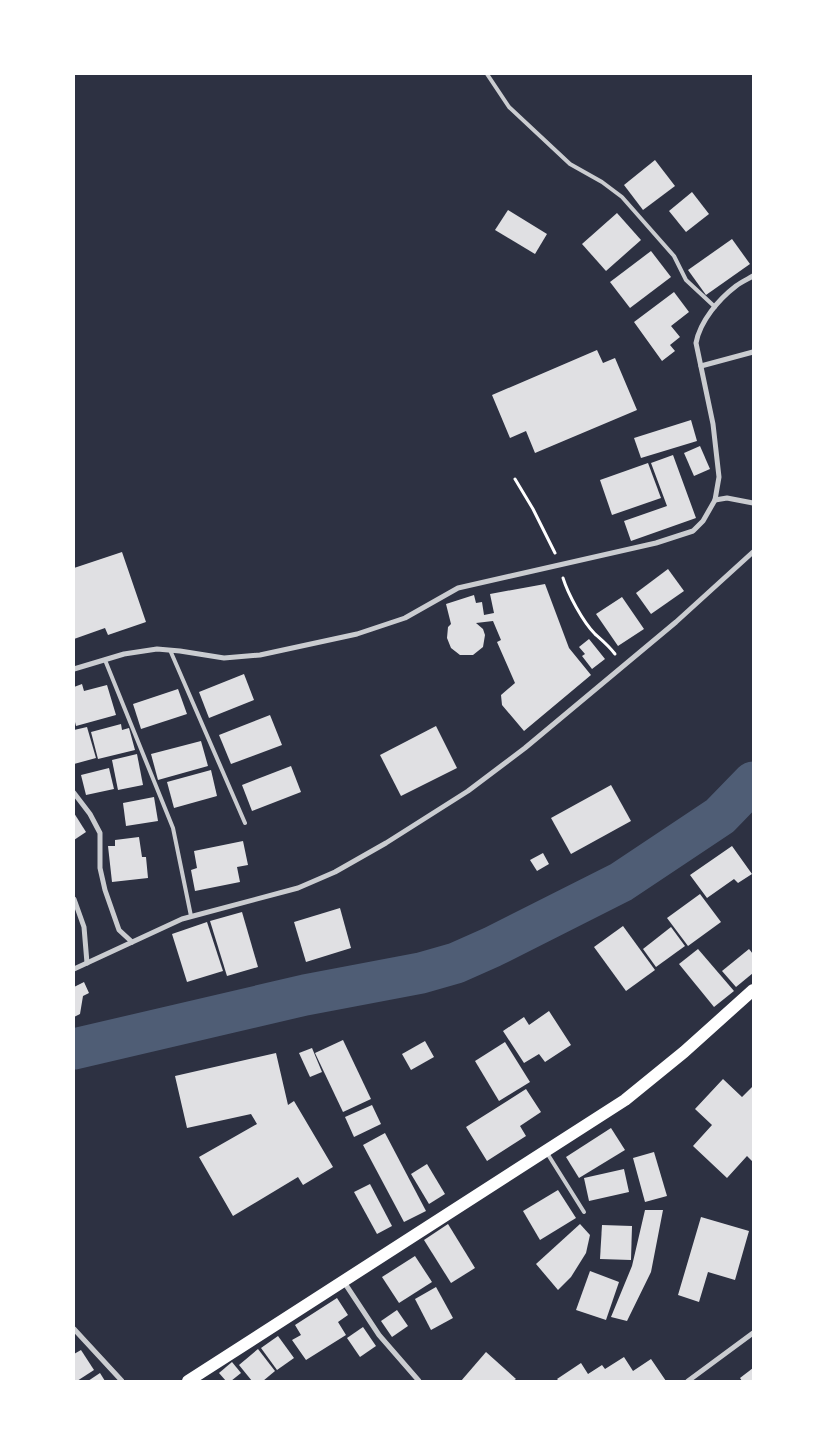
<svg xmlns="http://www.w3.org/2000/svg" width="827" height="1455" font-family="'Source Serif 4',serif">
  <style>
    .lines { fill: none; stroke-linecap: round; stroke-linejoin: round }
    .river { stroke: #4f5d75; stroke-width: 41 }
    .building { fill: #e0e0e3 }
    .path { stroke: #fff; stroke-width: 3 }
    .service { stroke: #caccd0; stroke-width: 4 }
    .minor { stroke: #caccd0; stroke-width: 5 }
    .primary { stroke: #fff; stroke-width: 12 }
  </style>
  <rect width="100%" height="100%" fill="#2d3142"/>
  <g class="lines">
    <path class="river" d="M74,1049L305,995L421,973L456,963L492,947L621,882L720,816L753,782"/>
  </g>
  <g class="building">
    <path d="M655,160L675,186L643,210L624,185Z"/>
    <path d="M692,192L709,214L686,232L669,211Z"/>
    <path d="M508,210L547,234L535,254L495,230Z"/>
    <path d="M617,213L641,240L606,271L582,244Z"/>
    <path d="M732,239L750,264L706,295L688,270Z"/>
    <path d="M651,251L671,277L630,308L610,282Z"/>
    <path d="M674,292L689,312L671,326L680,337L670,345L675,351L662,361L634,322Z"/>
    <path d="M597,350L603,363L615,358L637,410L535,453L526,431L510,438L492,395Z"/>
    <path d="M691,420L697,441L641,458L634,438Z"/>
    <path d="M700,446L710,469L694,476L684,453Z"/>
    <path d="M673,455L696,518L631,541L624,521L667,506L651,463Z"/>
    <path d="M648,463L661,498L612,515L600,480Z"/>
    <path d="M122,552L146,622L108,635L105,628L74,639V568Z"/>
    <path d="M668,569L684,591L651,614L636,593Z"/>
    <path d="M545,584L569,648L591,675L524,731L502,705L501,695L515,683L497,642L501,640L493,621L476,623L483,629L485,635L483,647L473,655H460L451,648L447,638L448,627L451,624L446,604L474,595L476,603L482,602L484,615L494,613L490,594Z"/>
    <path d="M622,597L644,629L618,646L596,614Z"/>
    <path d="M589,639L605,659L592,669L582,656L585,654L579,647Z"/>
    <path d="M244,674L254,700L209,718L199,692Z"/>
    <path d="M82,684L84,691L107,685L116,715L76,726L74,718V687Z"/>
    <path d="M178,689L187,714L141,729L133,704Z"/>
    <path d="M270,715L282,745L231,764L219,735Z"/>
    <path d="M121,724L122,730L129,728L135,750L98,759L91,732Z"/>
    <path d="M436,726L457,768L401,796L380,755Z"/>
    <path d="M87,727L96,758L74,764V730Z"/>
    <path d="M201,741L208,766L158,780L151,754Z"/>
    <path d="M137,754L143,785L118,790L112,760Z"/>
    <path d="M291,766L301,792L252,811L242,785Z"/>
    <path d="M109,768L114,789L86,795L81,775Z"/>
    <path d="M211,770L217,796L174,808L167,782Z"/>
    <path d="M611,785L631,821L571,854L551,818Z"/>
    <path d="M154,797L158,821L126,826L123,803Z"/>
    <path d="M74,813L86,832L74,840Z"/>
    <path d="M139,837L142,857H146L148,878L112,882L108,846H115V840Z"/>
    <path d="M243,841L248,865L237,867L240,882L195,891L191,870L197,868L194,851Z"/>
    <path d="M732,846L752,874L738,883L734,879L707,898L690,875Z"/>
    <path d="M543,853L549,864L537,871L530,860Z"/>
    <path d="M700,894L721,922L688,946L667,918Z"/>
    <path d="M340,908L351,948L306,962L294,922Z"/>
    <path d="M242,912L258,967L227,976L210,921Z"/>
    <path d="M207,922L223,971L187,982L172,934Z"/>
    <path d="M623,926L655,970L626,991L594,947Z"/>
    <path d="M671,927L685,946L656,967L643,949Z"/>
    <path d="M698,949L734,991L714,1007L679,964Z"/>
    <path d="M749,949L753,954V973L736,987L722,971Z"/>
    <path d="M84,982L89,993L83,996L80,1014L74,1017V987Z"/>
    <path d="M549,1011L571,1045L545,1062L539,1054L524,1063L503,1031L524,1017L529,1025Z"/>
    <path d="M343,1040L371,1099L343,1112L315,1053Z"/>
    <path d="M425,1041L434,1057L411,1070L402,1054Z"/>
    <path d="M505,1042L530,1082L499,1101L475,1061Z"/>
    <path d="M312,1048L322,1072L310,1077L299,1053Z"/>
    <path d="M276,1053L288,1105L294,1101L333,1167L303,1185L298,1177L233,1216L199,1157L257,1124L251,1114L187,1128L175,1076Z"/>
    <path d="M723,1079L742,1097L753,1086V1162L747,1156L727,1178L693,1146L712,1125L695,1109Z"/>
    <path d="M526,1089L541,1112L520,1126L526,1136L487,1161L466,1127Z"/>
    <path d="M372,1105L381,1124L354,1137L345,1117Z"/>
    <path d="M611,1128L625,1150L579,1178L566,1157Z"/>
    <path d="M385,1133L426,1211L404,1222L363,1145Z"/>
    <path d="M654,1152L667,1196L645,1202L633,1158Z"/>
    <path d="M427,1164L445,1194L429,1204L411,1174Z"/>
    <path d="M624,1169L629,1192L589,1201L584,1178Z"/>
    <path d="M370,1184L392,1226L377,1234L354,1192Z"/>
    <path d="M558,1190L576,1218L540,1240L523,1211Z"/>
    <path d="M645,1210H663L651,1272L627,1321L611,1317L632,1266Z"/>
    <path d="M701,1217L749,1231L735,1280L708,1272L699,1302L678,1295Z"/>
    <path d="M448,1224L475,1268L451,1283L424,1240Z"/>
    <path d="M580,1224L590,1235L586,1253L571,1277L558,1290L536,1264Z"/>
    <path d="M602,1225L632,1226L631,1260L600,1259Z"/>
    <path d="M415,1256L432,1282L399,1303L382,1277Z"/>
    <path d="M590,1271L619,1282L606,1320L576,1310Z"/>
    <path d="M436,1287L453,1318L431,1330L415,1299Z"/>
    <path d="M337,1298L348,1315L338,1322L346,1335L306,1360L292,1340L301,1335L295,1325Z"/>
    <path d="M397,1310L408,1326L392,1337L381,1321Z"/>
    <path d="M363,1327L376,1346L360,1357L347,1338Z"/>
    <path d="M278,1336L294,1358L277,1370L261,1348Z"/>
    <path d="M258,1349L275,1371L263,1381H252L239,1365Z"/>
    <path d="M81,1350L94,1370L77,1381H74V1354Z"/>
    <path d="M486,1352L516,1379L513,1381H461Z"/>
    <path d="M624,1357L633,1371L651,1359L666,1381H559L557,1379L581,1363L588,1374L602,1365L605,1369Z"/>
    <path d="M232,1362L241,1373L231,1381H226L219,1373Z"/>
    <path d="M753,1368V1381H742L740,1378Z"/>
    <path d="M100,1373L105,1381H88Z"/>
  </g>
  <g class="lines">
    <g class="path">
      <path d="M515,479L533,509L555,553"/>
      <path d="M563,578C568,594 583,622 595,634C603,641 609,646 615,654"/>
    </g>
    <g class="service">
      <path d="M487,74L509,107L570,164L602,182L622,197L674,256L686,280L715,307"/>
      <path d="M170,650L245,823"/>
      <path d="M105,660L173,828L191,916"/>
      <path d="M547,1153L584,1212"/>
    </g>
    <g class="minor">
      <path d="M701,366L753,352"/>
      <path d="M715,500L727,498L753,503"/>
      <path d="M74,669L124,654L157,649L180,651L224,658L260,655L357,634L405,618L458,588L656,543L693,531L703,521L715,500L719,477L713,424L696,343C700,321 719,299 736,286C741,282 748,279 753,276"/>
      <path d="M74,793L90,814L100,833V868L105,890L119,930L132,942"/>
      <path d="M74,899L84,927L87,963"/>
      <path d="M74,969L182,919L298,888L335,872L386,843L468,791L525,748L676,622L753,552"/>
      <path d="M344,1282L379,1335L419,1381"/>
      <path d="M74,1329L122,1381"/>
      <path d="M688,1381L753,1333"/>
    </g>
    <path class="primary" d="M188,1381L625,1100L684,1052L753,990"/>
  </g>
  <rect width="827" height="1455" fill="none" stroke="#ffffff" stroke-width="150"/>
</svg>
